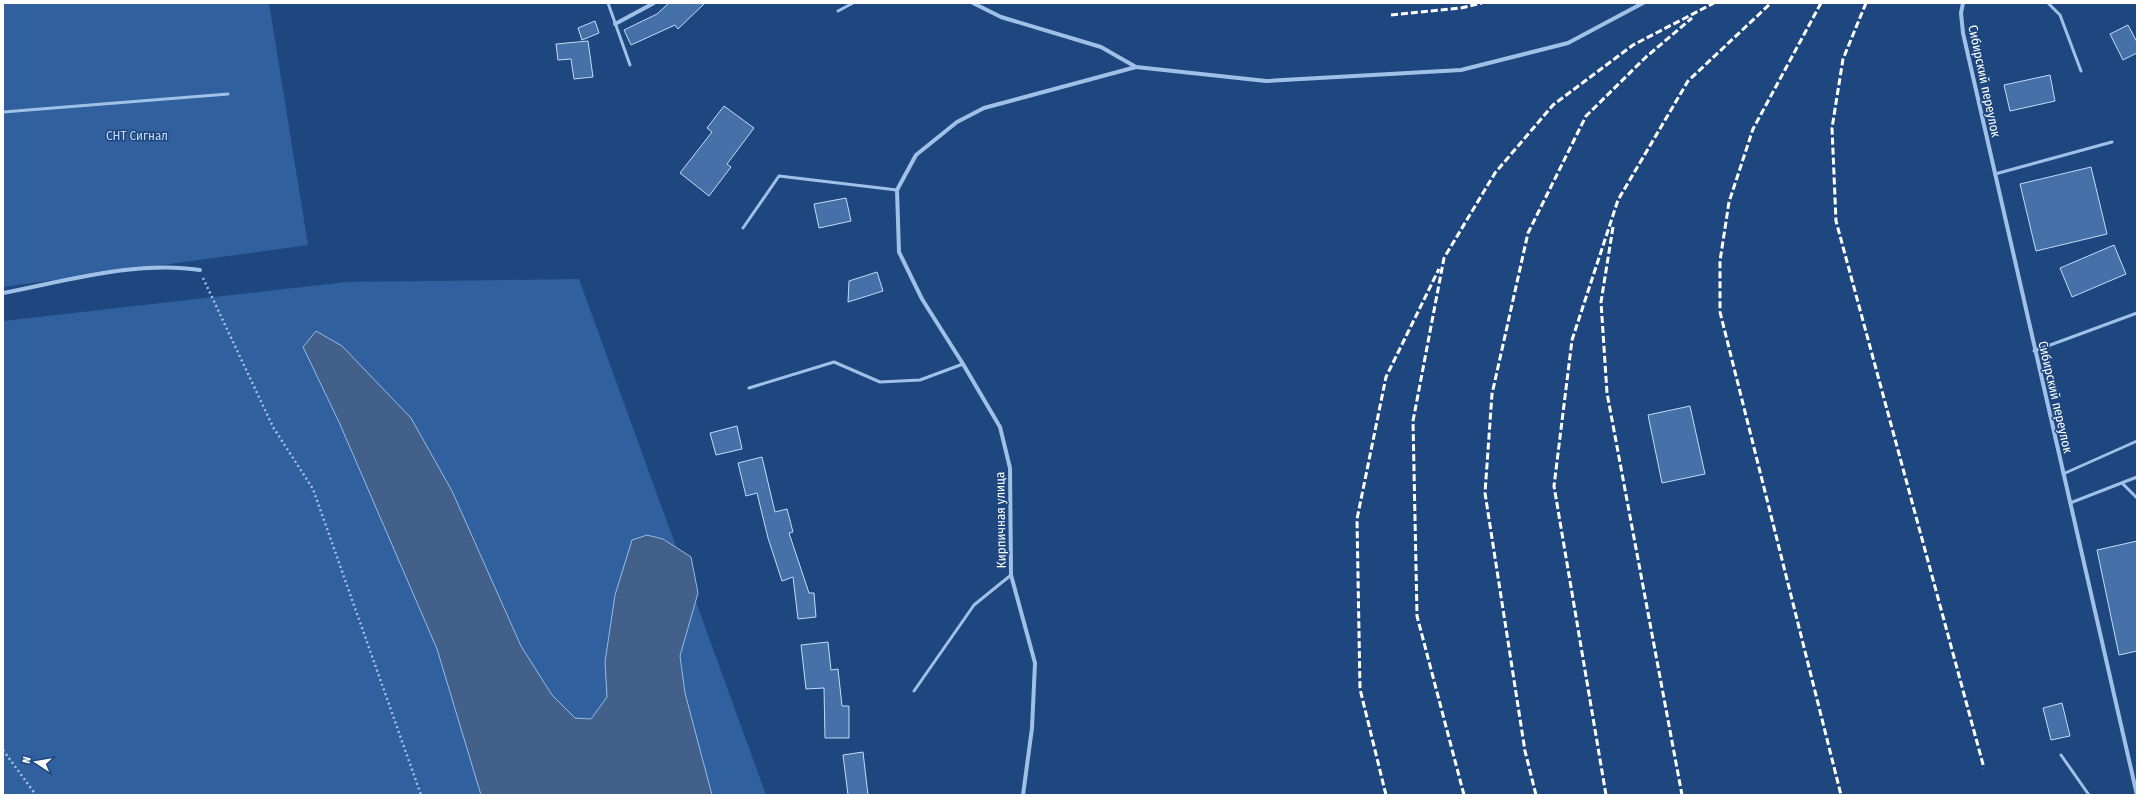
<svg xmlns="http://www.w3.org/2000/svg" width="2140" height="798" font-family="'Fira Sans Condensed',sans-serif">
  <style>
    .green { fill: #30609d }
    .water { fill: #42608a; stroke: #95bbea }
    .building { fill: #4670a8; stroke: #c5dbf6 }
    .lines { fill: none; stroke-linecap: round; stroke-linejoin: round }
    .path { stroke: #a1c0e8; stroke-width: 2.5; stroke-dasharray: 2 3; stroke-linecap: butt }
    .service { stroke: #a1c0e8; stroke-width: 3 }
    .minor { stroke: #a1c0e8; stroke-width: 4 }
    .rail { stroke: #fff; stroke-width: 3; stroke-dasharray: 7 3; stroke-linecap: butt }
    .labels { text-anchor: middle; stroke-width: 3; stroke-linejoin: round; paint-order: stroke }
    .street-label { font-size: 13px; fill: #fff; stroke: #1e477f }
    .park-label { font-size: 13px; fill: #c5dbf6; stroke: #1e477f }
  </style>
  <rect width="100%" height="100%" fill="#1e477f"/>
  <g class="green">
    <path d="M3,3H269L308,245L3,287Z"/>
    <path d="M579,279L766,795H3V321L347,282Z"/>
  </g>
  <path class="water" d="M316,331L342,346L411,418L452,491L521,646L552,695L575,718L591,719L607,697L605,662L615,595L632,540L647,535L663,539L691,557L698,593L680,656L685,693L712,795H481L437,649L339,422L303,347Z"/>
  <g class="building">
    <path d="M669,3H705L678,29L675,25L631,45L624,30L657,14Z"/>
    <path d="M595,21L599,33L582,40L578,28Z"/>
    <path d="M2128,25L2137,42V53L2123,60L2110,34Z"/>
    <path d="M588,41L593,77L574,79L571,59L558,60L556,44Z"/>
    <path d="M2050,75L2055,101L2010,111L2004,85Z"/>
    <path d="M724,106L754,128L727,164L731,167L709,196L680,173L712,132L707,128Z"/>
    <path d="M2091,167L2107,234L2036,251L2020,184Z"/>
    <path d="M846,198L851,221L819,228L814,204Z"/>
    <path d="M2114,245L2126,274L2072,297L2060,268Z"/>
    <path d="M877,272L883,291L848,302L849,281Z"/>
    <path d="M1690,406L1705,474L1662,483L1648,415Z"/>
    <path d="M737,426L742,449L716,455L710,433Z"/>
    <path d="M762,457L775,512L787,509L793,532L789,533L809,593H814L816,617L798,619L793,577L782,581L768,538L757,493L746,496L738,463Z"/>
    <path d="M2137,541V651L2119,655L2097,550Z"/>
    <path d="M828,642L831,670L838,669L842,706H849V738H825L824,688L806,689L801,645Z"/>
    <path d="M2062,703L2070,736L2051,740L2043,708Z"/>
    <path d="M863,752L868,795H848L843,755Z"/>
  </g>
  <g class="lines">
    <g class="path">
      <path d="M203,278L273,427L313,489L421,795"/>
      <path d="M3,750L36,795"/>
    </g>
    <g class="service">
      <path d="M608,3L630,65"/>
      <path d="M2048,3L2060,15L2081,71"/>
      <path d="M838,11L853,3"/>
      <path d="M3,112L228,94"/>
      <path d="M1995,174L2112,142"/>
      <path d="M743,228L779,176L897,190"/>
      <path d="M2034,351L2137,313"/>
      <path d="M749,388L834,362L880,382L920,380L963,364"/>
      <path d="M2063,474L2137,441"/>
      <path d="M2122,483L2137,498"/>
      <path d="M2070,503L2137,477"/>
      <path d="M914,691L974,605L1011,575"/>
      <path d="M2061,755L2089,795"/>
    </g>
    <g class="minor">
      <path d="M973,3L1001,17L1101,47L1136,67L1266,81L1461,70L1568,43L1643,3"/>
      <path d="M1963,3L1961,13L1963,33L2137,795"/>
      <path d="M615,24L654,3"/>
      <path d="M3,293C65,281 137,260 200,270"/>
      <path d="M1023,795L1032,728L1035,663L1011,575L1010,468L1000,427L963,364L922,299L899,252L897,190L916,155L957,122L984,108L1136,67"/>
    </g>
    <g class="rail">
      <path d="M1821,3L1753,129L1729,202L1720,261V312L1841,795"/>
      <path d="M1866,3L1843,59L1832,128L1836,221L1984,768"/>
      <path d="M1391,15L1461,8L1482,3"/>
      <path d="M1613,227L1601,302L1607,393L1682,795"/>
      <path d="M1386,795L1360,689L1357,519L1386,377L1439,269"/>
      <path d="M1464,795L1417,616L1413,421L1444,258L1495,173L1553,105L1633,45L1714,3"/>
      <path d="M1536,795L1525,751L1485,493L1492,394L1528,233L1586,116L1646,57L1692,18"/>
      <path d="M1606,795L1554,486L1572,340L1618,200L1688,81L1771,3"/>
    </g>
  </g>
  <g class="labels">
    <g class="street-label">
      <text transform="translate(1985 81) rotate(78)" y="5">Сибирский переулок</text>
      <text transform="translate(2056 397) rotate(77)" y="5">Сибирский переулок</text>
      <text transform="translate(1000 520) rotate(-91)" y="5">Кирпичная улица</text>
    </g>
    <g class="park-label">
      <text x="137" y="140">СНТ Сигнал</text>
    </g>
  </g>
  <rect width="2140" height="798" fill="none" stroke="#ffffff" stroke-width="8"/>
  <g transform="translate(36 762) rotate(282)" stroke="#1e477f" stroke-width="3" paint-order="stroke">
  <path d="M0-3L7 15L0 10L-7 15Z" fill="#ffffff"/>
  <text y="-6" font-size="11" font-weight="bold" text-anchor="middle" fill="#ffffff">N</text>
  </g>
</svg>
